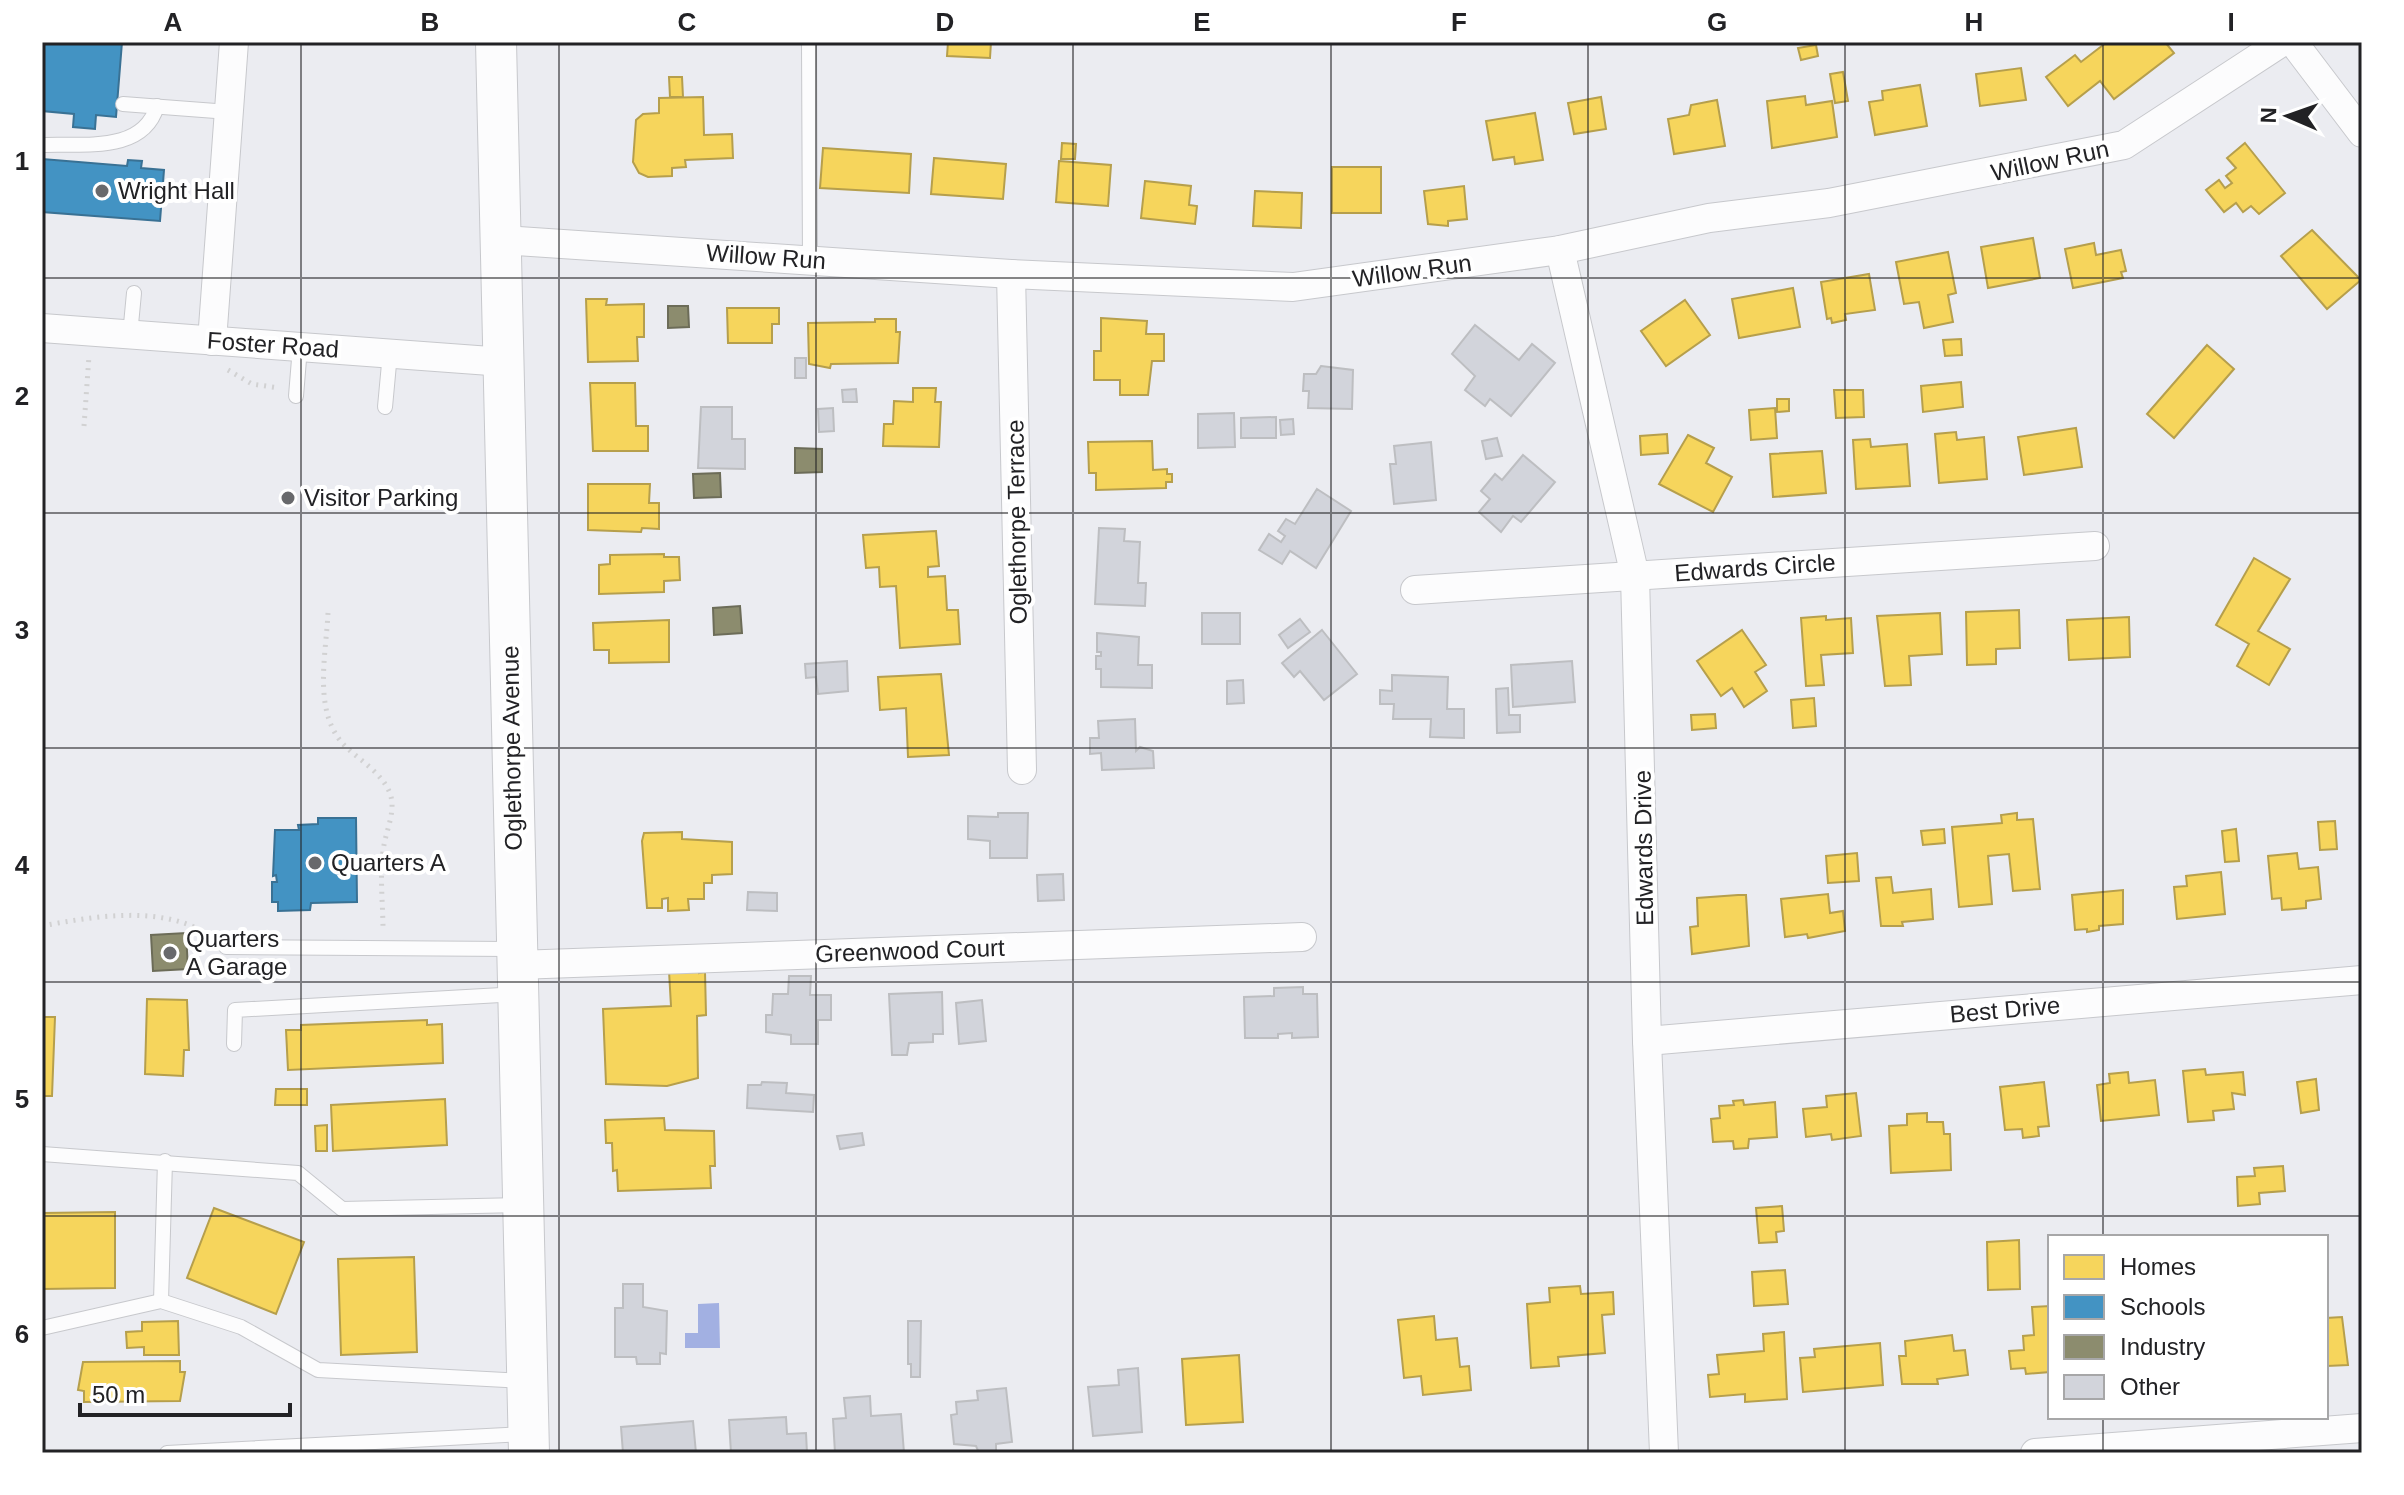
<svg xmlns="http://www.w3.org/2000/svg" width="2404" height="1495" font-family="Arial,sans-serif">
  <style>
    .water { fill: #a2b0e2 }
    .homes { fill: #f6d55c; stroke: #b69f4c; stroke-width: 2 }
    .schools { fill: #4393c3; stroke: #397194; stroke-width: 2 }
    .industry { fill: #8c8c6e; stroke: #6c6c58; stroke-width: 2 }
    .building { fill: #d2d4db; stroke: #bdbec1; stroke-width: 2 }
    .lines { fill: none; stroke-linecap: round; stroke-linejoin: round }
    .lane-casing { stroke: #c7c8cc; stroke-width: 16 }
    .street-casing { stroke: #c7c8cc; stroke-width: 30 }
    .secondary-casing { stroke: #c7c8cc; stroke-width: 42 }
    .path { stroke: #d1d1d2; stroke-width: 5; stroke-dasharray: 2 6; stroke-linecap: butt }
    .lane { stroke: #fcfcfd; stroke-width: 14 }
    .street { stroke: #fcfcfd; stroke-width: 28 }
    .secondary { stroke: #fcfcfd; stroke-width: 40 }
    .grid { fill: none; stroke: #222225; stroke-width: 2; stroke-opacity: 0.55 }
    .poi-dot { fill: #68696c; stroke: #fff; stroke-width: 3 }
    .labels { text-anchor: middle; stroke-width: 8; stroke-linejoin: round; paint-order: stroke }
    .street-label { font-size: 24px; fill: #222225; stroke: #fff }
    .poi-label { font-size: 24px; fill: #222225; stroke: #fff; text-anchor: start }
    .neatline { fill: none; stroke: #222225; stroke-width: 3 }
    .grid-label { font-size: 26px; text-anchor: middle; font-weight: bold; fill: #222225 }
  </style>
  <rect width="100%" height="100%" fill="#ebecf1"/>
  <path class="water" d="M719,1303L720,1348H685V1333H698V1304Z"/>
  <g class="homes">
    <path d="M948,42H991L990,58L947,56Z"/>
    <path d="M2107,42H2165L2174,53L2114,99L2100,81L2068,106L2046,77L2075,55L2081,62Z"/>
    <path d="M1816,45L1818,56L1801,60L1798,48Z"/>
    <path d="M2021,68L2026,100L1980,106L1976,74Z"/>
    <path d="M1843,72L1848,101L1835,103L1830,74Z"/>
    <path d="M669,77H682L683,97H670Z"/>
    <path d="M1920,85L1927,126L1875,135L1869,102L1883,100L1882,91Z"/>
    <path d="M1805,96L1806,105L1832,101L1837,137L1772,148L1767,101Z"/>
    <path d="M703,97L704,135L732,134L733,158L685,160L686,167L672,168V176L648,177L639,173L633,162L636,120L643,114L659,113V98Z"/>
    <path d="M1601,97L1606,129L1574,134L1568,103Z"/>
    <path d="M1717,100L1725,146L1674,154L1668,119L1689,115L1691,105Z"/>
    <path d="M1535,113L1543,160L1515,164L1514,157L1493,160L1486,121Z"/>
    <path d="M1062,143L1076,144L1075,159H1061Z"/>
    <path d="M2245,143L2285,193L2259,214L2251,206L2243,212L2236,203L2224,212L2206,190L2219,180L2225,188L2232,183L2226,176L2236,168L2227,158Z"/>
    <path d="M823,148L911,154L909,193L820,188Z"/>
    <path d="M934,158L1006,164L1003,199L931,194Z"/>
    <path d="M1059,161L1111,165L1108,206L1056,202Z"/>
    <rect x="1332" y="167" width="49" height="46"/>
    <path d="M1145,181L1191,186L1189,205L1197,206L1195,224L1141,218Z"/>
    <path d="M1464,186L1467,219L1448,221V226L1428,224L1424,191Z"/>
    <path d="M1255,191L1302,193L1301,228L1253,226Z"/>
    <path d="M2312,230L2361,280L2327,309L2281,256Z"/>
    <path d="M2033,238L2040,278L1988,288L1981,247Z"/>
    <path d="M2094,243L2096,255L2121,250L2126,271L2121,272L2123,278L2073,288L2065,249Z"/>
    <path d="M1948,252L1956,293L1948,295L1953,322L1924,328L1919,302L1904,304L1896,262Z"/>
    <path d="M1869,274L1875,310L1845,314L1846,320L1832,323L1831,318L1827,319L1821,282Z"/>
    <path d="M1793,288L1800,327L1739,338L1732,299Z"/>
    <path d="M586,299H607L606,305L644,304V337H637L638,361L588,362Z"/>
    <path d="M1685,300L1710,335L1666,366L1641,331Z"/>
    <path d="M727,308H779V324H772V343H728Z"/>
    <path d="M1101,318L1147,321L1146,334H1164V361H1152L1148,395H1120V380H1094V351H1101Z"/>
    <path d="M875,319H896V332H900L898,363L831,364L830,368L809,364L808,323L875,322Z"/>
    <path d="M1961,339L1962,355L1945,356L1943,340Z"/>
    <path d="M2207,345L2234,369L2174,438L2147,414Z"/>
    <path d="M1961,382L1963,407L1923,412L1921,386Z"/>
    <path d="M590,383H635L636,426H648V451H593Z"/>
    <path d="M913,388H936L935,402H941L939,447L883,446L884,424H893L894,401L913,402Z"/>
    <path d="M1834,390H1863L1864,417L1836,418Z"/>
    <path d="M1777,399H1789V411L1777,412Z"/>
    <path d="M1775,408L1777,438L1751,440L1749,410Z"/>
    <path d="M2076,428L2082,467L2024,475L2018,437Z"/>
    <path d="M1956,432L1957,440L1984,437L1987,479L1939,483L1935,434Z"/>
    <path d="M1667,434L1668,453L1641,455L1640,436Z"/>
    <path d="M1688,435L1714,448L1706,463L1732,477L1713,512L1659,484Z"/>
    <path d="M1870,439L1871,447L1907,444L1910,486L1856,489L1853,440Z"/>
    <path d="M1152,441L1153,470L1167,469V474H1172V482H1166V488L1096,490V473H1089L1088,442Z"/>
    <path d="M1822,451L1826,493L1773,497L1770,454Z"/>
    <path d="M588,484H650L649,503H659V529L642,528L641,532L588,530Z"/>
    <path d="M936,531L939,566L928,567V577L945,576L947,610H958L960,644L900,648L896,586L880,587L879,567L866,568L863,535Z"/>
    <path d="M664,554V557H679L680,580L664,581V592L599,594V565L610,564V555Z"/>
    <path d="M2254,558L2290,579L2258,631L2290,649L2269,685L2237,666L2249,644L2216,625Z"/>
    <path d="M2019,610L2020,648L1996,649V664L1967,665L1966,612Z"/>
    <path d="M1940,613L1942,654L1909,656L1911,685L1885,686L1877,616Z"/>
    <path d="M1826,616V620L1851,618L1853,653L1821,655L1824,685L1806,686L1801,618Z"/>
    <path d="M2129,617L2130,657L2069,660L2067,620Z"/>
    <path d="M669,620V662L609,663V650H594L593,623Z"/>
    <path d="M1742,630L1766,665L1755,672L1767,691L1744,707L1732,688L1721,696L1697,661Z"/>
    <path d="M941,674L949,755L908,757L906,708L880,710L878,677Z"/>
    <path d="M1814,698L1816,726L1793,728L1791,700Z"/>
    <path d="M1715,714L1716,728L1692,730L1691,715Z"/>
    <path d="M2017,813V820L2033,819L2040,889L2013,891L2009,854L1988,856L1992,904L1959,907L1952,827L2002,823L2001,815Z"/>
    <path d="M2335,821L2337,849L2320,850L2318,822Z"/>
    <path d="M1944,829L1945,843L1923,845L1921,831Z"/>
    <path d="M2236,829L2239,861L2225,862L2222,831Z"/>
    <path d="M682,832V839L732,842V874L712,875V883H704V899H688L689,910L668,911V898L662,899V908H647L642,841L644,833Z"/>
    <path d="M1857,853L1859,881L1828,883L1826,856Z"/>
    <path d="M2297,853L2299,869L2318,867L2321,899L2306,901V908L2282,910L2281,898L2272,899L2268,856Z"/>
    <path d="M2221,872L2225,914L2177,919L2174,887L2187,886L2186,876Z"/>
    <path d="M1891,877L1893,893L1931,889L1933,919L1902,922L1903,926H1881L1876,878Z"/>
    <path d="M2123,890V924L2099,926V930L2087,932V929L2075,930L2072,895Z"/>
    <path d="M1828,894L1830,913L1843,911L1845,931L1808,938L1807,934L1785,937L1781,899Z"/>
    <path d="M1738,895H1746L1749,946L1692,954L1690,927L1698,926L1697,898Z"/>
    <path d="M699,969V973L705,972L706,1015L697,1016L698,1078L667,1086L606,1084L603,1009L671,1006L669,971Z"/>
    <path d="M147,999L187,1000L189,1050H184L183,1076L145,1074Z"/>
    <path d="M42,1017H55L52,1096H42Z"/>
    <path d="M427,1020V1025L442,1024L443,1063L288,1070L286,1030H301V1025Z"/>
    <path d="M2205,1069L2206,1075L2243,1072L2245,1095L2232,1093L2234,1109L2213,1111L2214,1120L2188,1122L2183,1071Z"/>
    <path d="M2128,1072L2129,1083L2155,1080L2159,1115L2101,1121L2097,1085L2110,1083L2109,1074Z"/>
    <path d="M2316,1079L2319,1110L2301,1113L2297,1082Z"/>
    <path d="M2044,1082L2049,1126L2038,1127L2039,1136L2023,1138L2022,1129L2005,1130L2000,1087Z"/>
    <path d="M276,1089H307V1105H275Z"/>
    <path d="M1856,1093L1861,1136L1832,1140L1831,1134L1806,1137L1803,1109L1827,1107L1826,1096Z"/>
    <path d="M445,1099L447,1145L333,1151L331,1105Z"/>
    <path d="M1743,1100L1744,1105L1775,1102L1777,1137L1749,1139L1748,1148L1734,1149L1733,1141L1713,1142L1711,1119L1720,1118L1719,1106L1734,1105L1733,1101Z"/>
    <path d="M1927,1113V1122H1943L1944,1134H1950L1951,1170L1891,1173L1889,1126L1907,1125V1114Z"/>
    <path d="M664,1118L665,1130L714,1131L715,1166H710L711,1188L618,1191L617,1170L613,1171L612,1143H606L605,1120Z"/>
    <path d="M327,1125V1151H316L315,1126Z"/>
    <path d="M2283,1166L2285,1191L2259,1193L2260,1204L2238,1206L2237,1177L2255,1176L2254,1168Z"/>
    <path d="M1782,1206L1784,1231L1776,1232L1777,1242L1759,1243L1756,1208Z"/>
    <path d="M214,1208L304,1242L276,1314L187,1278Z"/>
    <path d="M115,1212V1288L42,1289V1213Z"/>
    <path d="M2019,1240L2020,1289L1988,1290L1987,1242Z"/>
    <path d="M414,1257L417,1352L341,1355L338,1259Z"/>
    <path d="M1785,1270L1788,1304L1754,1306L1752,1272Z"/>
    <path d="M1580,1286L1581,1294L1613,1292L1614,1314L1602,1315L1605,1353L1558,1357L1559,1366L1531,1368L1527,1304L1550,1302L1549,1288Z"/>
    <path d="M2050,1306V1372L2026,1374L2025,1368L2011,1369L2009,1351L2024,1350L2023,1336L2034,1335L2032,1307Z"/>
    <path d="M1434,1316L1436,1340L1457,1338L1460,1367L1469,1366L1471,1390L1423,1395L1421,1376L1404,1378L1398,1320Z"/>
    <path d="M2342,1317L2348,1365L2327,1366L2326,1318Z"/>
    <path d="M178,1321L179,1355H144V1347L127,1348L126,1332L142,1331V1322Z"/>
    <path d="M1784,1332L1787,1399L1745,1402V1394L1710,1397L1708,1375L1719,1374L1717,1355L1764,1351L1763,1334Z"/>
    <path d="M1952,1335L1954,1351L1965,1350L1968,1375L1937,1379L1938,1384H1902L1899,1356H1906L1905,1341Z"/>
    <path d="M1880,1343L1883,1385L1803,1392L1800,1358L1815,1357L1814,1349Z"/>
    <path d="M1239,1355L1243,1422L1186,1425L1182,1359Z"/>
    <path d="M180,1361V1372H185L180,1401L84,1402V1391L78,1390L83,1362Z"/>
  </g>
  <g class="schools">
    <path d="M42,42H122L116,117L96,115L95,129L73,127L74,114L42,111Z"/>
    <path d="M42,159L127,166L128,160L142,161L141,168L164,170L160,221L42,212Z"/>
    <path d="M318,818H356L357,902L311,903L310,910L278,911V902H272V882H277L276,875L273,876L275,830H299L298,825L318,824Z"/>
  </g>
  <g class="industry">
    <path d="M668,306H688L689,327L668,328Z"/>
    <path d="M795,448L822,449V472L795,473Z"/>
    <path d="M720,473L721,497L694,498L693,474Z"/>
    <path d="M740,606L742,633L714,635L713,608Z"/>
    <path d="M186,933L188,969L153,971L151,935Z"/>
  </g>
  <g class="building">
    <path d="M1475,325L1519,360L1532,344L1555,363L1511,416L1490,399L1485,406L1465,390L1475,376L1452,354Z"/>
    <rect x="795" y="358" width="11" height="20"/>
    <path d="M1321,366L1353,370L1352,409L1308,408L1309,391H1303L1304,374H1316Z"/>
    <path d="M856,389L857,402H843L842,390Z"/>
    <path d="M701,407H732V439H745V469L698,468Z"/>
    <path d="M833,408L834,431L819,432L818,409Z"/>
    <path d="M1234,413L1235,447L1198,448V414Z"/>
    <path d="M1276,417V438H1241V418Z"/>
    <path d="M1293,419L1294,434L1281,435L1280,420Z"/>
    <path d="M1497,438L1502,456L1486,459L1482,441Z"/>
    <path d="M1431,442L1436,500L1394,504L1390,464H1396L1394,446Z"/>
    <path d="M1523,455L1555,482L1521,522L1513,516L1501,532L1479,512L1490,499L1481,491L1495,474L1502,480Z"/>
    <path d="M1317,489L1351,511L1316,568L1290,551L1282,564L1259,550L1269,534L1281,542L1285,536L1278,531L1286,519L1295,524Z"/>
    <path d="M1099,528L1125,529L1124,541L1140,542L1138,583H1146L1145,606L1095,604Z"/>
    <rect x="1202" y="613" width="38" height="31"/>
    <path d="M1300,619L1310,632L1288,648L1279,635Z"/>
    <path d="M1322,630L1357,674L1324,700L1300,671L1294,677L1282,663Z"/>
    <path d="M1097,633L1139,637L1138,665H1152V688L1101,687V669H1096V656H1101V652H1097Z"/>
    <path d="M847,661L848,691L818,694L816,677L806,678L805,664Z"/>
    <path d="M1572,661L1575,702L1513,707L1511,665Z"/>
    <path d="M1392,675L1448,677L1447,709H1464V738L1430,737L1431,719H1393L1394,704H1380V690L1392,691Z"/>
    <path d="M1243,680L1244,703L1227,704V681Z"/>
    <path d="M1508,688L1509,715H1520V732L1497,733L1496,689Z"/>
    <path d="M1135,719L1136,751L1140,747L1153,751L1154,768L1102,770L1101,753L1090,754V738H1099L1098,721Z"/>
    <path d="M998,813H1028L1027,858H990V841L968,839V816L998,817Z"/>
    <path d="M1063,874L1064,900L1038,901L1037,875Z"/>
    <path d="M748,892L777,893V911L747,910Z"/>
    <path d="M789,976H811L810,995H831V1020H818V1044H791V1035L766,1032V1015H772L773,994H788Z"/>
    <path d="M1303,987V994H1317L1318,1037L1292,1038V1033L1278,1034V1038H1245L1244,997L1274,996V988Z"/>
    <path d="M942,992L943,1034H933V1042L909,1043L907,1055H892L889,994Z"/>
    <path d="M982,1000L986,1041L959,1044L956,1003Z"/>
    <path d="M762,1082L787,1083L786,1093L814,1095L813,1112L747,1108L748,1085H761Z"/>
    <path d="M862,1133L864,1145L840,1149L837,1136Z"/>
    <path d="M623,1284H643V1307L667,1311L666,1354L660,1353V1364H637L636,1357H615V1308H623Z"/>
    <path d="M908,1321H921L920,1377H911V1364H908Z"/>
    <path d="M1138,1368L1142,1432L1093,1436L1088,1387L1119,1385L1118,1370Z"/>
    <path d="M1006,1388L1012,1442L996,1444V1451L979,1453L976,1446L954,1444L951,1415L957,1414L956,1402L978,1400L977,1391Z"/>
    <path d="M870,1396L871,1416L901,1414L904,1453H835L833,1419L846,1418L844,1398Z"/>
    <path d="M786,1417L787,1434L806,1433L807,1453H731L729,1420Z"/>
    <path d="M693,1421L696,1453H623L621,1427Z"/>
  </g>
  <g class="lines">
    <g class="lane-casing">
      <g id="lane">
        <path d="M809,42L810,260"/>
        <path d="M123,104L229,112"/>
        <path d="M42,145C82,143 143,154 157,106"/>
        <path d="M130,335L134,293"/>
        <path d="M296,396L300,347"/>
        <path d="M385,407L390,353"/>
        <path d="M226,947L516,949"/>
        <path d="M234,1044L235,1010L517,994"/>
        <path d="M42,1154L298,1173L342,1209L522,1205"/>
        <path d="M161,1301L165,1161"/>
        <path d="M42,1328L161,1301L241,1327L318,1370L523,1381"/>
        <path d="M167,1453L524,1434"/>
      </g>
    </g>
    <g class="street-casing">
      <g id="street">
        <path d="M2293,42L2362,133"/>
        <path d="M502,240L1011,274L1293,287L1560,250L1709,218L1829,203L2124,145L2282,42"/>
        <path d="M1560,250L1635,576L1647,1041L1664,1453"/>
        <path d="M1011,274L1022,770"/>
        <path d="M42,328L504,362"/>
        <path d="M212,341L234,42"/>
        <path d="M1415,590L2095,546"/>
        <path d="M517,965L1302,937"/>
        <path d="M1647,1041L2362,980"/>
        <path d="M2035,1453L2362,1428"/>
      </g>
    </g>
    <g class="secondary-casing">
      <path id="secondary" d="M496,42L529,1453"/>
    </g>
    <g class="path">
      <path d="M228,370L252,384L279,388"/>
      <path d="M84,426L89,356"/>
      <path d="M328,613C326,656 312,714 346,747C361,761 380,772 389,791C397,808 387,828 384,845C379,872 383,903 383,930"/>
      <path d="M42,926C95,916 165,904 212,937"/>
    </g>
    <use href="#lane" class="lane"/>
    <use href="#street" class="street"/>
    <use href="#secondary" class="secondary"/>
  </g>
  <path class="grid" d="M301,42V1453M559,42V1453M816,42V1453M1073,42V1453M1331,42V1453M1588,42V1453M1845,42V1453M2103,42V1237M42,278H2362M42,513H2362M42,748H2362M42,982H2362M42,1216H2362M2103,1417V1453"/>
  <g class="poi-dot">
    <circle cx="102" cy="191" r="8"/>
    <circle cx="288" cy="498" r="8"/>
    <circle cx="315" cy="863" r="8"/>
    <circle cx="170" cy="953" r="8"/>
  </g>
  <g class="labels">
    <g class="street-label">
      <text transform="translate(2050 161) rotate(-12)" y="8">Willow Run</text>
      <text transform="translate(766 257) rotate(4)" y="8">Willow Run</text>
      <text transform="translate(1412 271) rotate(-8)" y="8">Willow Run</text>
      <text transform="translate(273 345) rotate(4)" y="8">Foster Road</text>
      <text transform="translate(1017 522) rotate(-91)" y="8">Oglethorpe Terrace</text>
      <text transform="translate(1755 568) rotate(-4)" y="8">Edwards Circle</text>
      <text transform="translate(512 748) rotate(-91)" y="8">Oglethorpe Avenue</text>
      <text transform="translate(1644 848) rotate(-91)" y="8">Edwards Drive</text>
      <text transform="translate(910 951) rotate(-2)" y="8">Greenwood Court</text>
      <text transform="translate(2005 1010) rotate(-5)" y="8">Best Drive</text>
    </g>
    <g class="poi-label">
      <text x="118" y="199">Wright Hall</text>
      <text x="304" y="506">Visitor Parking</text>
      <text x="331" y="871">Quarters A</text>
      <text x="186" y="947">Quarters<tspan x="186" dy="28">A Garage</tspan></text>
    </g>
  </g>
  <rect width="2404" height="1495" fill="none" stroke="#ffffff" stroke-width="88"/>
  <rect x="2048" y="1235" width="280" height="184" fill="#ffffff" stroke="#a7a7a8" stroke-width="2"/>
  <rect x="2064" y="1255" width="40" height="24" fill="#f6d55c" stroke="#a7a7a8" stroke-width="2"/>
  <text x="2120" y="1275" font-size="24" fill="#222225">Homes</text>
  <rect x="2064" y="1295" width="40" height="24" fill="#4393c3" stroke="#a7a7a8" stroke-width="2"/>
  <text x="2120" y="1315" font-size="24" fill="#222225">Schools</text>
  <rect x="2064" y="1335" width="40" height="24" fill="#8c8c6e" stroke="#a7a7a8" stroke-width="2"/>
  <text x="2120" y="1355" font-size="24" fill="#222225">Industry</text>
  <rect x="2064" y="1375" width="40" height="24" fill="#d2d4db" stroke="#a7a7a8" stroke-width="2"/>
  <text x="2120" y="1395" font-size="24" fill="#222225">Other</text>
  <g transform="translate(2288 116) rotate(272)" stroke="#ffffff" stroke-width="6" paint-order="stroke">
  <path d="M0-6L14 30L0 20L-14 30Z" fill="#222225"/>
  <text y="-12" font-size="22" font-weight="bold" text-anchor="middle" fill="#222225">N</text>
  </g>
  <path d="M80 1403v12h210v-12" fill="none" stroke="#222225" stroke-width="4"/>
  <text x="92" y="1403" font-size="24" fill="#222225" stroke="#ffffff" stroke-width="6" paint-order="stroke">50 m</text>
  <rect x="44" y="44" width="2316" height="1407" class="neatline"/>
  <g class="grid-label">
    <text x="173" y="31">A</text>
    <text x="430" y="31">B</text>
    <text x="687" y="31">C</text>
    <text x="945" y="31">D</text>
    <text x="1202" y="31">E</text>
    <text x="1459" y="31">F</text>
    <text x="1717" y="31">G</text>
    <text x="1974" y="31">H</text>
    <text x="2231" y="31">I</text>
    <text x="22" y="170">1</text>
    <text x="22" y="405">2</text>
    <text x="22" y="639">3</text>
    <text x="22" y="874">4</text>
    <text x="22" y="1108">5</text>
    <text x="22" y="1343">6</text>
  </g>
</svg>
